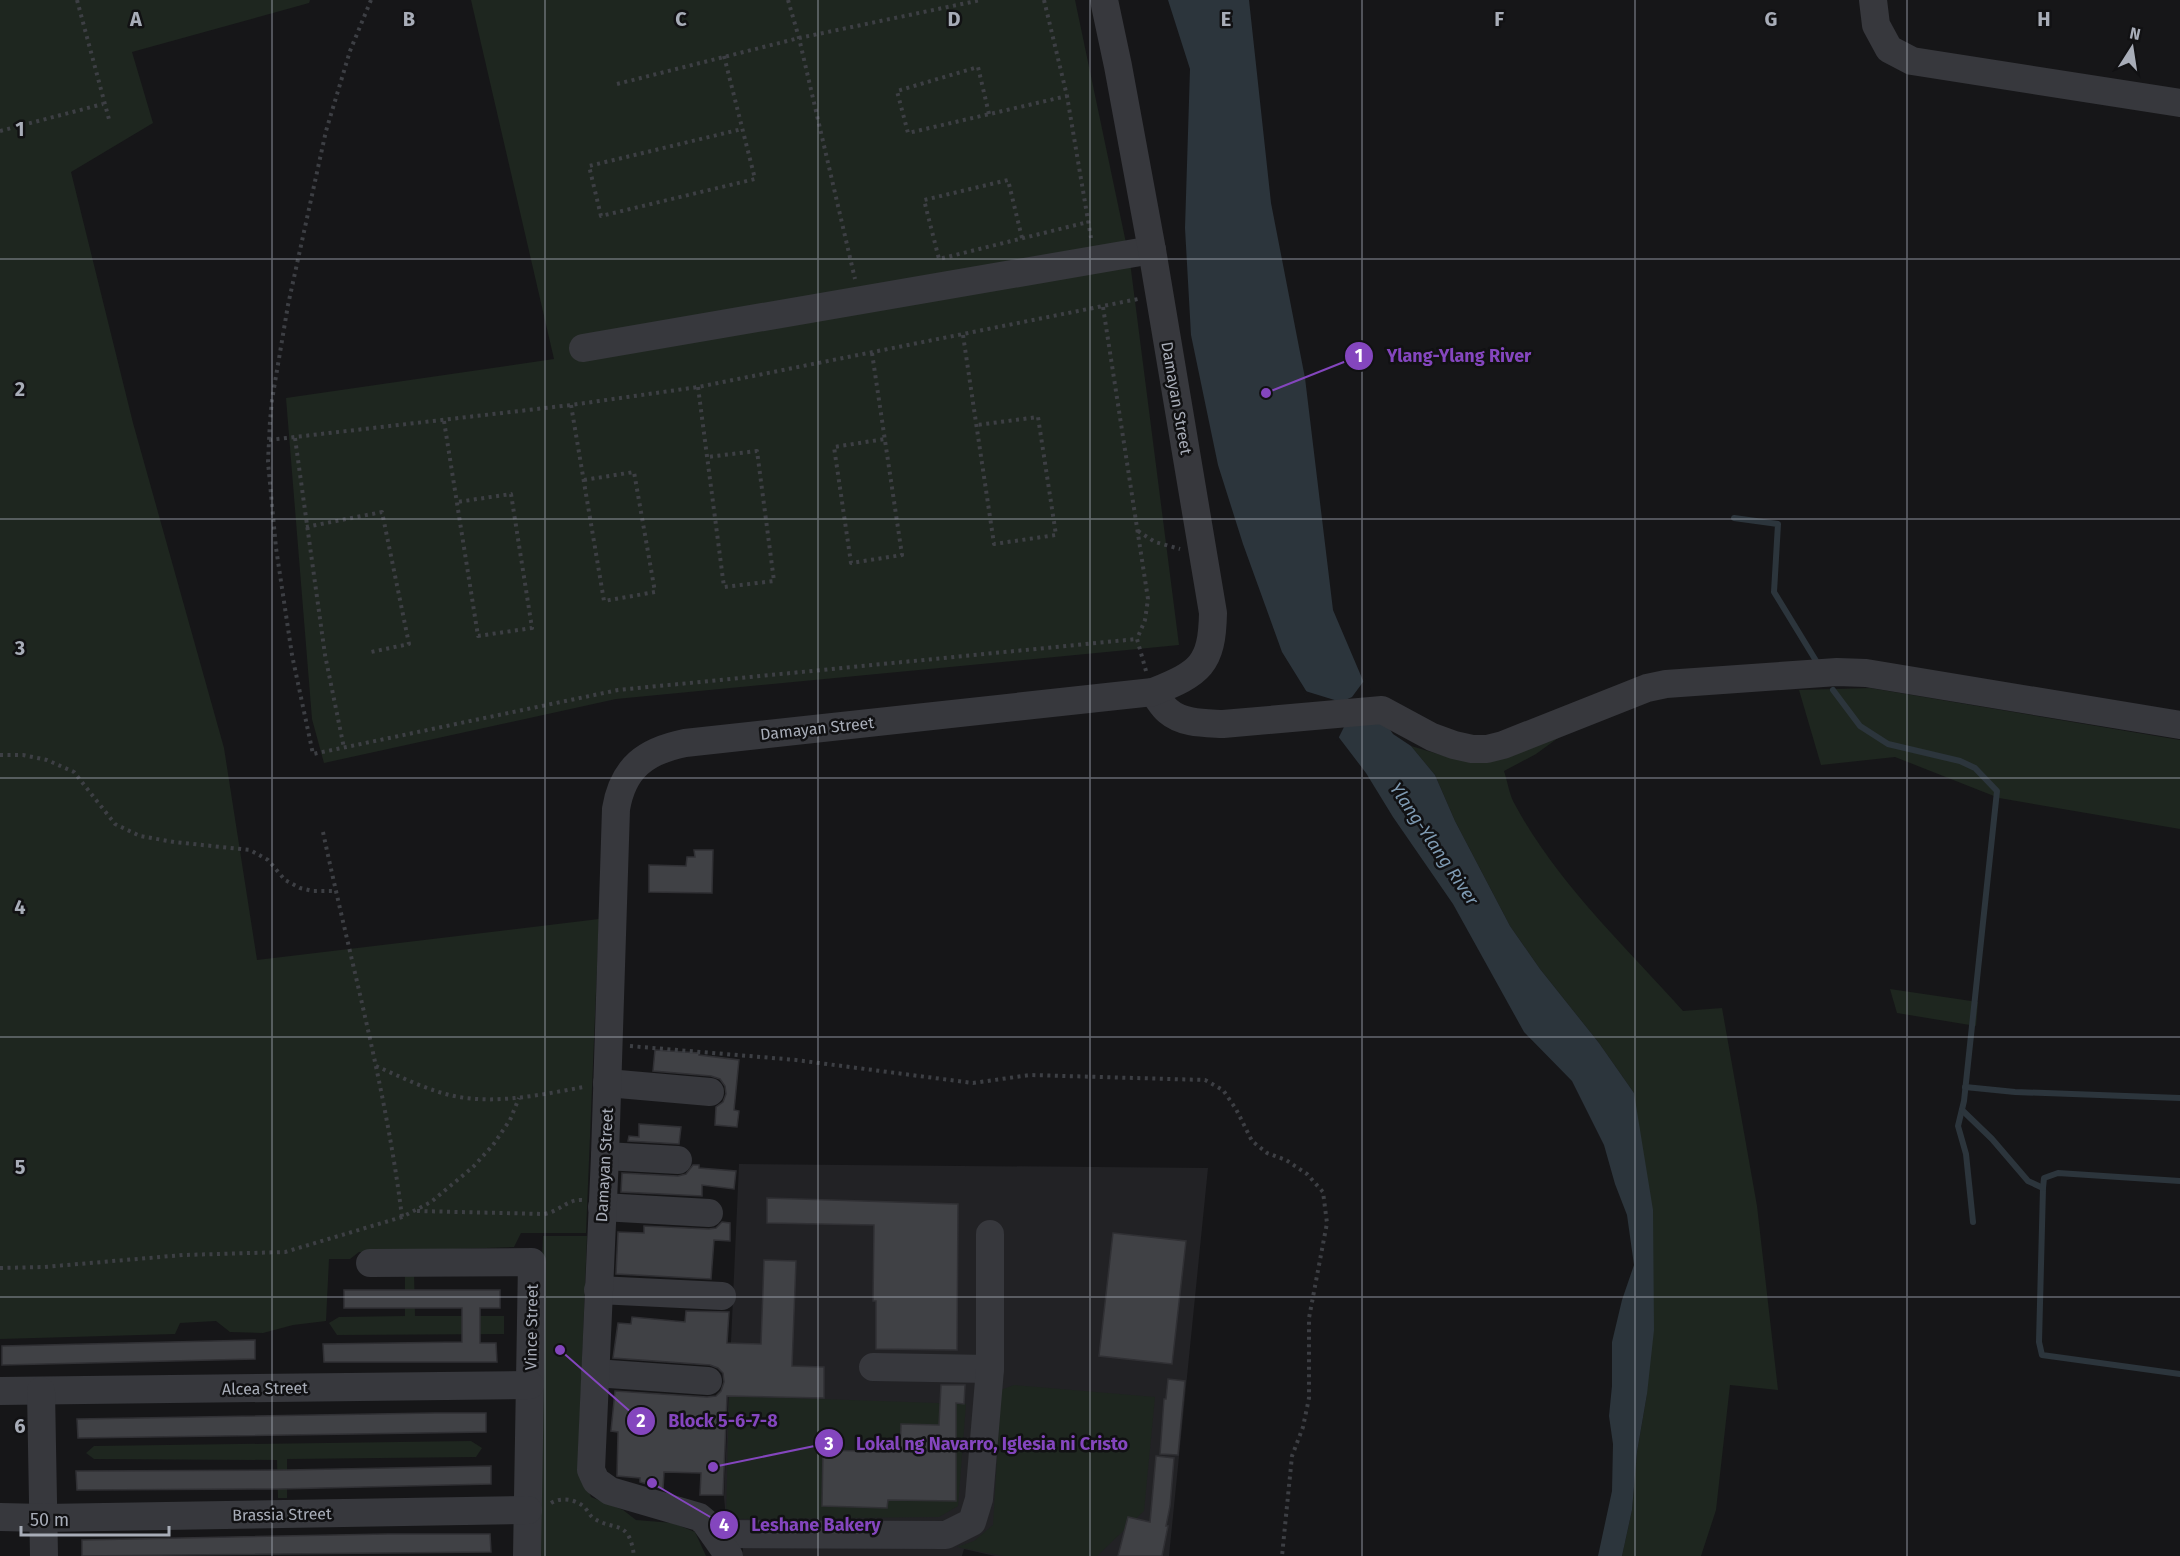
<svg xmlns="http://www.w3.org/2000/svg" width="2180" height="1556" font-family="'Fira Sans',sans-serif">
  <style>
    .built { fill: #222225 }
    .green { fill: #1e261f }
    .water { fill: #2c353c }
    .pier { fill: #161618 }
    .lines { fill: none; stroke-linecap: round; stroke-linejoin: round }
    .stream { stroke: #2c353c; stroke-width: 6 }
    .building { fill: #404145; stroke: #303034; stroke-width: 1.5 }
    .path { stroke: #3d3f44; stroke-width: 4; stroke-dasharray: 3 4.5; stroke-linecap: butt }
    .minor { stroke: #37383d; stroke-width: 28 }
    .grid { fill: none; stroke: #a8adb8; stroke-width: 1.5; stroke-opacity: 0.55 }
    .labels { text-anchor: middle; stroke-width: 5; stroke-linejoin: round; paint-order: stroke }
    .street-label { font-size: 16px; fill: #a8adb8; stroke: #111113 }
    .water-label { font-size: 18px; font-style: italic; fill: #7f9bb3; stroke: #111113 }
    .grid-label { font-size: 20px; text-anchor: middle; font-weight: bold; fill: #a8adb8; stroke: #111113; stroke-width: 5; stroke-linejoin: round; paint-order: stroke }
    .leader { fill: none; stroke: #8446be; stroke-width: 2 }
    .callout-dot { fill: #8446be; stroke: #111113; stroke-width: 2 }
    .mark-label { font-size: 18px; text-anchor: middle; font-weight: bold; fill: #fff }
    .callout-label { font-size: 18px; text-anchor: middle; font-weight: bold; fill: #8446be; stroke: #111113; stroke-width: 5; stroke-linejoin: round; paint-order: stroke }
  </style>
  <rect width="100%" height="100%" fill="#161618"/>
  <path class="built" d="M739,1164L1208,1168L1169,1556H995L964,1549L962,1556H743V1542L726,1519L724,1497Z"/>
  <g class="green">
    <path d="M0,0H310L309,3L132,52L153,123L71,172L133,423L224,748L257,960L599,919L586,1233H521L514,1247L359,1252L350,1259H329L326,1321L293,1325L263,1333L230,1332L216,1321L180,1323L175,1334L0,1339Z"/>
    <path d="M471,0H1075L1130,262L1179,645L616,699L324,763L312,719L286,398L554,359Z"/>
    <path d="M1870,688L2180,740V829L1999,798L1895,757L1821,765L1799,690Z"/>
    <path d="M1569,730L1536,754L1504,771C1507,780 1509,792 1513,801C1555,881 1624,945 1683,1011L1722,1008L1757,1206L1778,1390L1730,1385L1716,1510L1701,1556H1622L1632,1510L1637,1452L1647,1394L1634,1093L1599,1043L1540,969L1510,926L1455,821L1435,775L1411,746L1448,757Z"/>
    <path d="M1890,989L1978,1002L1976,1026L1897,1013Z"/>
    <path d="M543,1236H587L578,1464L591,1497L623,1510L636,1520L673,1523L695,1532L706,1556H533V1491Z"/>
    <path d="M405,1272H414L415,1316H504V1334L337,1335L329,1323L339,1317L405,1316Z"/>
    <path d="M1014,1385L1155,1397L1144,1511L1097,1556H1003L957,1547L974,1541L993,1525L1001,1390Z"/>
    <path d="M729,1396L966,1404L958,1506L939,1517L726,1519Z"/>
    <path d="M471,1441L482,1448L476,1457L287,1459V1498H278L277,1460L94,1459L86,1453L94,1446Z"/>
  </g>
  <path class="water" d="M1168,0H1249L1271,203L1305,378L1333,610L1373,704L1393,734L1411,746L1435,775L1455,821L1510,926L1540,969L1599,1043L1634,1093L1653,1210L1654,1330L1647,1394L1637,1452L1632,1510L1622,1556H1598L1612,1491L1613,1444L1609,1416L1612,1386V1342L1622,1300L1634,1265L1627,1215L1615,1184L1604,1145L1572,1081L1524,1032L1453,904L1393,817L1366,773L1318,710L1282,652L1243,544L1218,465L1191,335L1185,228L1190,69Z"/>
  <path class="pier" d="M1366,678L1376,702L1359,717L1346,723L1337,741L1315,712L1302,690L1341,702L1352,697Z"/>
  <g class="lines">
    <g class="stream">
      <path d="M1734,518L1778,524L1774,592L1818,664"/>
      <path d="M1833,690L1860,726L1888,744L1960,761L1975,768L1997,791L1964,1101L1958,1126L1966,1154L1973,1222"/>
      <path d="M1965,1087L2015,1092L2180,1098"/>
      <path d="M1962,1110L1992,1139L2028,1181L2043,1188L2039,1342L2042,1355L2180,1374"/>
      <path d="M2043,1188L2044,1178L2058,1173L2180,1181"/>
    </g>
  </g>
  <g class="building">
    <path d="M694,850H713L712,893L649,892V865L686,866L687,857H695Z"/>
    <path d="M655,1050L699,1053V1055L739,1060L734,1110L739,1111L737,1127L715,1125L716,1107L723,1102L726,1094L725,1086L720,1079L711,1076L653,1071Z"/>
    <path d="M639,1124L681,1127L679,1144L628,1141L629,1136L639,1137Z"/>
    <path d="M693,1165H699V1168L736,1171L734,1189L702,1185V1196L621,1192L622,1173L678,1176L686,1174Z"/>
    <path d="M767,1198L958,1204L957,1350L876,1349V1301H873L874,1225L767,1223Z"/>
    <path d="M722,1222L730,1223V1241L714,1240L711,1279L616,1274L618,1232L644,1233V1226L709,1229L716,1228Z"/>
    <path d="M1113,1233L1186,1241L1172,1364L1099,1356Z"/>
    <path d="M764,1260L796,1261L792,1366L824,1367V1398L727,1396L723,1495H700L701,1473L664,1472L663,1489L640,1482V1478L617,1476L618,1432L611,1431L615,1391L707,1397L716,1396L721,1391L724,1382L723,1373L718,1368L710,1365L613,1358L618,1323L631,1324L632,1317L685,1322L686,1311L729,1312L727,1343L761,1344Z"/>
    <path d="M344,1290H500V1308H480V1343H496L497,1362H324L323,1344L462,1342V1308H344Z"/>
    <path d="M255,1340V1359L2,1365V1346Z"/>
    <path d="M1168,1379L1185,1381L1178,1455L1160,1454L1164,1399H1166Z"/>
    <path d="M941,1385H965L964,1404L956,1403V1501L888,1500L887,1508L822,1506L823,1450L900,1452L901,1424L939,1425Z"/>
    <path d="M434,1413H486V1432L78,1438L77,1419Z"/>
    <path d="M1156,1456L1174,1458L1170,1506L1166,1526H1168L1162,1556H1118L1128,1517L1150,1522Z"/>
    <path d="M491,1466V1484L279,1489L77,1490L76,1471L287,1470Z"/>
    <path d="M387,1534H490L491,1552L82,1556V1540Z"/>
  </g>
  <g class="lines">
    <g class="path">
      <path d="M77,0L110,123"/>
      <path d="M371,0L350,51L326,131L288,305L272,400L270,421L268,462L276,548L292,655L313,754L618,690L1137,639"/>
      <path d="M788,0L799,38L855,279"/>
      <path d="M1044,0L1067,96L1091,238"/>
      <path d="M724,56L755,179L601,216L589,166L742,129"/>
      <path d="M617,84L799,38L981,0"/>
      <path d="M989,114L978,67L897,91L908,133L1067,96"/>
      <path d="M0,131L103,104"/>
      <path d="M1022,238L1008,180L924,200L939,259L1088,222"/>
      <path d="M1103,307L1148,599L1145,620L1137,639L1146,671"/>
      <path d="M963,335L994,544L1056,535L1038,417L977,425"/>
      <path d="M872,353L902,555L851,563L834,447L885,439"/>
      <path d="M698,387L724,587L774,581L757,451L707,457"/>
      <path d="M571,405L604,601L655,592L634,472L584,480"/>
      <path d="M444,421L478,636L532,628L511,494L457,502"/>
      <path d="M295,438L325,655L344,748"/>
      <path d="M269,440L571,405L698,387L1138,299"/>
      <path d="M306,527L382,512L409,644L371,652"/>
      <path d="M1138,531L1155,542L1180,549"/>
      <path d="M0,755H23L47,760L74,772L115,824L140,836L174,842L250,850L268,860L285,880L300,888L313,891H336"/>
      <path d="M323,832C350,960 386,1087 402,1217"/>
      <path d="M630,1046L796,1060L973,1083L1030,1075L1205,1080L1223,1090L1236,1109L1252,1141L1267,1153L1286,1160L1307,1174L1323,1192L1327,1223L1309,1318V1398L1303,1427L1292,1456L1282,1556"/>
      <path d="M376,1066C403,1078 431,1092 459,1097C501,1104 544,1094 584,1087"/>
      <path d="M417,1211L544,1214C561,1211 567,1199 582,1200"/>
      <path d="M0,1268L44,1267L183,1255L285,1252L402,1217L431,1202L473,1167L493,1145L510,1120L519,1098"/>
      <path d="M551,1503C561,1497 574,1499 583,1506C587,1509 589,1514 592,1517C614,1533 629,1517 634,1556"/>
    </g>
    <g class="minor">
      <path d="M1873,0L1876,25L1889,49L1912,61L2180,103"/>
      <path d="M583,348L1152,250"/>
      <path d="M1153,692C1158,698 1162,706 1168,711C1183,724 1205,723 1223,724L1382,710L1432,737L1454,745L1472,749H1487L1503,745L1647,688L1666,684L1837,672L1866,673L2180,725"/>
      <path d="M607,1083L710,1092"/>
      <path d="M605,1156L678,1160"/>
      <path d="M602,1207L709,1213"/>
      <path d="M370,1263L532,1262L527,1556"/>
      <path d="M598,1290L722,1296"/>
      <path d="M873,1367L990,1369"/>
      <path d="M595,1373L708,1381"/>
      <path d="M0,1391L530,1385"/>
      <path d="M41,1391L44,1556"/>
      <path d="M0,1517L44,1518L528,1510"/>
      <path d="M714,1534L946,1535L972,1522L979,1499L990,1369V1234"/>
      <path d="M729,1556L705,1522L699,1517L610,1491L596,1481L591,1470L605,1156L616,809C623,767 646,751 685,743L1153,692C1200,673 1212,665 1213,613L1152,250L1118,66L1104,0"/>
    </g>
  </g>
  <path class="grid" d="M272,0V1556M545,0V1556M818,0V1556M1090,0V1556M1362,0V1556M1635,0V1556M1907,0V1556M0,259H2180M0,519H2180M0,778H2180M0,1037H2180M0,1297H2180"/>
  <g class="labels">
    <g class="street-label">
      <text transform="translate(1177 398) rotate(80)" y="6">Damayan Street</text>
      <text transform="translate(817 728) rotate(-6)" y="6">Damayan Street</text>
      <text transform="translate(604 1165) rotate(-87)" y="6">Damayan Street</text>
      <text transform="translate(531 1327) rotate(-89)" y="6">Vince Street</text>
      <text transform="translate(265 1388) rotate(-1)" y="6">Alcea Street</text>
      <text transform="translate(282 1514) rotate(-1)" y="6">Brassia Street</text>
    </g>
    <g class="water-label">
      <text transform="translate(1434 844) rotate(56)" y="6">Ylang-Ylang River</text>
    </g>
  </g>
  <g class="grid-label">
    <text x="136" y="26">A</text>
    <text x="409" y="26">B</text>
    <text x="681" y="26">C</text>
    <text x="954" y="26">D</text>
    <text x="1226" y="26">E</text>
    <text x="1499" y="26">F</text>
    <text x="1771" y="26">G</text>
    <text x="2044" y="26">H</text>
    <text x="20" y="136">1</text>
    <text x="20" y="396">2</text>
    <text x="20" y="655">3</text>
    <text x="20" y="914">4</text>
    <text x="20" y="1174">5</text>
    <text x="20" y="1433">6</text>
  </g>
  <path class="leader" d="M1266 393L1359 356M560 1350L641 1421M713 1467L829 1443M652 1483L724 1525"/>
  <g class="callout-dot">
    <circle cx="1266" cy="393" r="6"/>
    <circle cx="560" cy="1350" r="6"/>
    <circle cx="713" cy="1467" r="6"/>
    <circle cx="652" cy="1483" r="6"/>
    <circle cx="1359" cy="356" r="15"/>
    <circle cx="641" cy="1421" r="15"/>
    <circle cx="829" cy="1443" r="15"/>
    <circle cx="724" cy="1525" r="15"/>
  </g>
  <g class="mark-label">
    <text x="1359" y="362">1</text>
    <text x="641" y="1427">2</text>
    <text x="829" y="1450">3</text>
    <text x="724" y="1531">4</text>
  </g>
  <g class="callout-label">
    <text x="1459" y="362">Ylang-Ylang River</text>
    <text x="723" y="1427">Block 5-6-7-8</text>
    <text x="992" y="1450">Lokal ng Navarro, Iglesia ni Cristo</text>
    <text x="816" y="1531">Leshane Bakery</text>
  </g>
  <g transform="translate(2132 48) rotate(12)" stroke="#111113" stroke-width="4.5" paint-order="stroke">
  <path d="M0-4.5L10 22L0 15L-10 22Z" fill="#a8adb8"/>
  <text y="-9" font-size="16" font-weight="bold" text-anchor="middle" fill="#a8adb8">N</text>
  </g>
  <path d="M21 1526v9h148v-9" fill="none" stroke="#a8adb8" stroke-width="3"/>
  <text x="30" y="1526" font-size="18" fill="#a8adb8" stroke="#111113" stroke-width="4.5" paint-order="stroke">50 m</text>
</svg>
